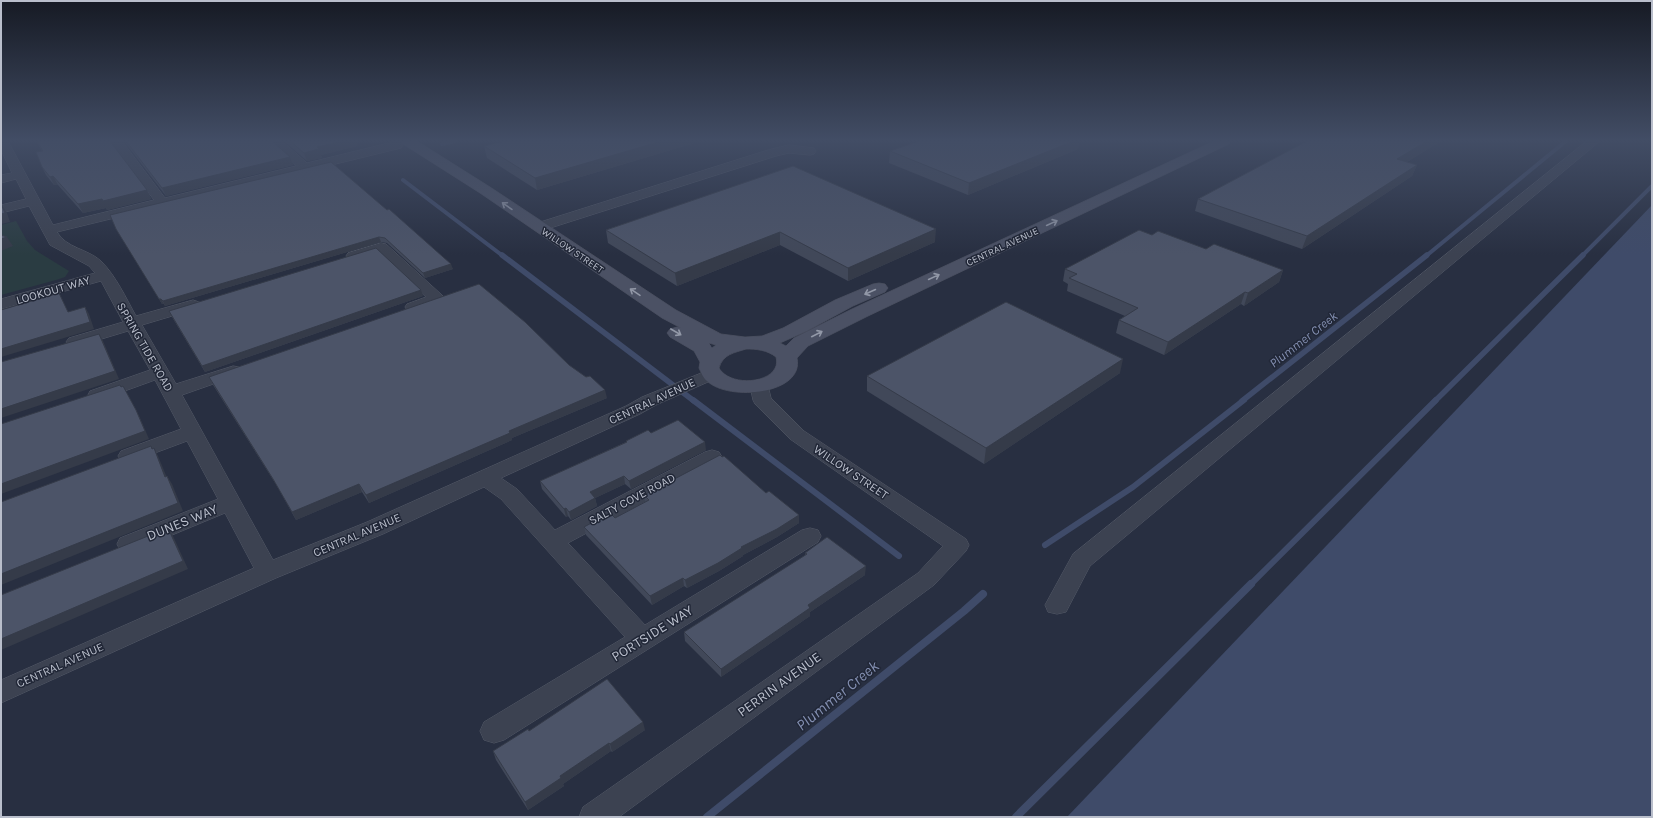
<svg xmlns="http://www.w3.org/2000/svg" width="1653" height="818" font-family="Karla,sans-serif">
  <style>
    .green { fill: #2a3c42 }
    .water { fill: #3f4b69 }
    .lines { fill: none; stroke-linecap: round; stroke-linejoin: round }
    .stream-far3 { stroke: #3f4b69; stroke-width: 4 }
    .stream-far2 { stroke: #3f4b69; stroke-width: 5.5 }
    .stream-far1 { stroke: #3f4b69; stroke-width: 6 }
    .stream { stroke: #3f4b69; stroke-width: 8 }
    .street-casing { stroke: #545a68; stroke-width: 1 }
    .secondary-casing { stroke: #464b5a; stroke-width: 1 }
    .street { fill: #3c4251; fill-rule: evenodd }
    .secondary { fill: #4b5164; fill-rule: evenodd }
    .wall { fill: #414859 }
    .shaded-wall { fill: #353b49 }
    .building { fill: #4c5468; stroke: #353b49 }
    .oneway { stroke: #9298a7 }
    .labels { text-anchor: middle; stroke-width: 3; stroke-linejoin: round; paint-order: stroke }
    .far-street-label { font-size: 10px; fill: #b9becb; stroke: #212737 }
    .street-label { font-size: 12px; fill: #b9becb; stroke: #212737 }
    .water-label { font-size: 13px; font-style: italic; fill: #838fb1; stroke: #212737 }
    .near-street-label { font-size: 14px; fill: #b9becb; stroke: #212737 }
    .near-water-label { font-size: 16px; font-style: italic; fill: #838fb1; stroke: #212737 }
  </style>
  <rect width="100%" height="100%" fill="#282f41"/>
  <path class="green" d="M16,221L27,241L35,250L69,271L65,277L56,280L1,295V225Z"/>
  <path class="water" d="M1652,205V817H1067Z"/>
  <g class="lines">
    <g class="stream-far3">
      <path d="M442,144L455,141"/>
      <path d="M403,180L503,256"/>
      <path d="M1426,256L1566,141"/>
      <path d="M1582,256L1652,186"/>
    </g>
    <g class="stream-far2">
      <path d="M502,255L694,401"/>
      <path d="M1242,401L1427,255"/>
      <path d="M1435,401L1583,255"/>
    </g>
    <g class="stream-far1">
      <path d="M693,400L899,556"/>
      <path d="M1045,545L1133,487L1244,400"/>
      <path d="M1250,585L1436,400"/>
    </g>
    <g class="stream">
      <path d="M707,817L964,611L983,594"/>
      <path d="M1016,817L1251,584"/>
    </g>
    <g class="street-casing">
      <g id="street">
        <path d="M1,141H8L53,225L154,200L110,141H122L165,198L296,166L269,141H282L307,163L397,141L401,142L403,145L401,148L57,232C66,248 88,249 101,261C116,276 126,298 136,316L193,300L199,302L201,305L199,308L142,325L176,384L233,366L239,367L242,371L239,375L182,395L273,560L367,522L626,406L642,397L711,369L717,370L720,374L717,378L656,405L640,414L501,478L517,489L555,530L705,452L712,450L719,452L722,457L719,462L568,543L645,625L802,530L810,528L818,530L821,536L818,542L504,740L494,743L484,740L480,731L484,722L625,637L501,499L484,487L383,534L276,578L1,703V680L254,568L225,513L136,550L128,552L120,550L117,544L120,538L218,499L187,441L128,463L121,461L118,456L121,451L181,429L155,380L97,401L90,399L88,395L90,391L150,370L128,331L75,347L69,346L66,342L69,338L123,322L101,281L1,309V299L95,273L89,266L50,245L29,206L1,213V205L26,199L16,179L1,183V175L12,173L1,150Z"/>
        <path d="M1587,141H1600L1090,566L1066,612L1057,614L1048,612L1045,605L1073,554Z"/>
        <path d="M789,145L814,148L816,151L814,154L810,155L789,153L776,156L544,230L539,231L534,230L532,227L534,224L768,150Z"/>
        <path d="M381,243L386,244L443,296L445,299L443,302L413,312L407,310L405,307L407,304L426,297L378,253L353,260L348,259L346,256L348,253Z"/>
        <path d="M759,380L765,382L768,386L771,398L804,431L966,539L969,545L966,551L934,585L619,817H579L583,807L918,573L943,546L790,439L755,404L753,400L750,386L753,382Z"/>
      </g>
    </g>
    <g class="secondary-casing">
      <path id="secondary" d="M401,141H417L490,187L676,310L721,334L745,337L762,336L783,328L835,300L873,284L879,283L885,284L888,288L885,292L853,306L807,331L780,343L786,346L794,338L852,309L1214,141H1231L1229,144L866,317L808,346L797,358C805,394 729,402 707,381C703,378 701,372 699,368L700,362L694,351L670,337L667,333L670,329L677,327L681,328L662,318L480,193L403,144ZM709,343L716,345L712,348ZM746,349C757,349 767,350 776,357C783,383 731,389 719,368C723,354 734,353 746,349Z"/>
    </g>
    <use href="#street" class="street"/>
    <use href="#secondary" class="secondary"/>
  </g>
  <g class="wall">
    <path d="M36,141H110L147,190L151,199L107,210L106,208L83,213L58,185H54L46,175L42,167V151Z"/>
    <path d="M124,141H272L293,165L166,196Z"/>
    <path d="M284,141H356L357,146L321,155L322,158L307,161Z"/>
    <path d="M505,141H701L537,190L487,158L484,146Z"/>
    <path d="M919,141H1079L1078,149L968,195L889,163L890,151Z"/>
    <path d="M1307,141H1441L1407,162L1417,165L1412,176L1302,249L1195,211L1198,199Z"/>
    <path d="M331,162L453,269L425,278L387,243L381,242L165,306L164,304H162L116,229Z"/>
    <path d="M793,166L935,242L848,281L780,245L677,286L608,243L606,230Z"/>
    <path d="M1152,235L1206,249L1283,270L1279,282L1244,306L1241,304L1164,355L1116,333L1119,320L1125,316L1067,291L1068,284L1063,281L1065,269Z"/>
    <path d="M423,296L205,372L172,317L169,311Z"/>
    <path d="M1120,373L984,464L867,391V376Z"/>
    <path d="M209,377L607,398L512,438V440L369,503L362,492L296,520L277,486L213,385Z"/>
    <path d="M651,433L706,450L631,489L625,484L595,498L597,506L571,520L568,516L566,517L542,489L540,481L626,442V441Z"/>
    <path d="M766,493L799,515V523L777,537L743,555V556L719,571L687,588L684,586L652,605L586,535L584,527L615,518L645,502L644,495Z"/>
    <path d="M805,553L865,575L810,612V616L721,677L685,641L684,632L805,556Z"/>
    <path d="M645,730L612,752L611,751L563,784L564,786L528,810L496,760L493,751L529,731Z"/>
  </g>
  <g class="shaded-wall">
    <path d="M344,141H356L357,146L321,155L322,158L307,161L304,153L317,147Z"/>
    <path d="M662,141H701L537,190L535,178Z"/>
    <path d="M1074,141H1079L1078,149L968,195L969,183Z"/>
    <path d="M1427,141H1441L1392,171L1397,159Z"/>
    <path d="M290,157L293,165L166,196L162,188Z"/>
    <path d="M1417,165L1412,176L1302,249L1307,236Z"/>
    <path d="M53,176L58,185H54L50,177Z"/>
    <path d="M147,190L151,199L107,210L106,208L83,213L78,204L102,199Z"/>
    <path d="M1,204L7,213L10,222L1,224Z"/>
    <path d="M936,229L935,242L848,281V268Z"/>
    <path d="M780,232V245L677,286L675,273Z"/>
    <path d="M7,237L13,246L1,251V239Z"/>
    <path d="M379,237L381,242L165,306L163,301Z"/>
    <path d="M451,264L453,269L425,278L423,273Z"/>
    <path d="M1283,270L1279,282L1244,306L1248,293Z"/>
    <path d="M421,290L423,296L205,372L202,366Z"/>
    <path d="M1245,292L1241,304L1164,355L1168,342Z"/>
    <path d="M159,299H161L164,304H162Z"/>
    <path d="M85,307L89,314L94,329L1,357V349Z"/>
    <path d="M99,334L103,341L119,379L1,418V409Z"/>
    <path d="M1123,359L1120,373L984,464L986,448Z"/>
    <path d="M123,386L140,418L149,439L1,494V484Z"/>
    <path d="M605,390L607,398L512,438V440L369,503L366,495L509,431Z"/>
    <path d="M705,442L706,450L631,489L629,481Z"/>
    <path d="M154,448L158,456L170,485L165,477Z"/>
    <path d="M167,476L172,484L183,511L1,585V574Z"/>
    <path d="M624,476L625,484L595,498L597,506L571,520L569,512L590,492Z"/>
    <path d="M359,484L362,492L296,520L292,512Z"/>
    <path d="M566,508L568,516L566,517L564,509Z"/>
    <path d="M799,515V523L777,537L743,555V556L719,571L687,588L685,580L741,547Z"/>
    <path d="M168,528L173,536L188,569L1,650V639Z"/>
    <path d="M866,566L865,575L810,612V616L721,677V669L808,605Z"/>
    <path d="M683,578L684,586L652,605L650,596Z"/>
    <path d="M643,722L645,730L612,752L610,744Z"/>
    <path d="M609,743L611,751L563,784L564,786L528,810L525,802L560,776Z"/>
  </g>
  <g class="building">
    <path d="M37,141H110L147,190L103,201L102,199L78,204L53,176L50,177L42,167L36,152L43,151Z"/>
    <path d="M126,141H272L290,157L162,188Z"/>
    <path d="M290,141H344L317,147L319,149L304,153Z"/>
    <path d="M505,141H662L535,178L484,146Z"/>
    <path d="M919,141H1074L969,183L890,151Z"/>
    <path d="M1307,141H1427L1397,159L1417,165L1307,236L1198,199Z"/>
    <path d="M331,162L387,210L389,209L451,264L423,273L385,238L379,237L163,301L161,299H159L116,229L110,215Z"/>
    <path d="M793,166L936,229L848,268L780,232L675,273L606,230Z"/>
    <path d="M1,204L5,213L1,214Z"/>
    <path d="M1139,230L1152,235L1158,231L1206,249L1214,244L1283,270L1248,293L1245,292L1168,342L1119,320L1138,308L1069,278L1077,274L1065,269Z"/>
    <path d="M1,235L7,237L1,239Z"/>
    <path d="M376,248L421,290L202,366L169,311Z"/>
    <path d="M479,284L525,322L569,365L586,377L590,376L605,390L509,431L510,433L366,495L359,484L292,512L273,479L209,377Z"/>
    <path d="M59,293L68,312L85,307L90,322L1,349V310Z"/>
    <path d="M1006,302L1123,359L986,448L867,376Z"/>
    <path d="M99,334L115,371L1,409V362Z"/>
    <path d="M120,385L121,387L123,386L136,410L145,431L1,484V424Z"/>
    <path d="M678,420L705,442L629,481L624,476L590,492L595,498L569,512L566,508L564,509L540,481L627,442L626,441L648,430L651,433Z"/>
    <path d="M151,446L152,449L154,448L165,477L167,476L178,503L1,574V502Z"/>
    <path d="M720,455L722,457L724,456L766,493L769,491L799,515L777,529L741,547L742,548L718,563L685,580L683,578L650,596L584,527L610,513L615,518L649,500L644,495Z"/>
    <path d="M168,528L183,561L1,639V595Z"/>
    <path d="M827,537L866,566L808,605L810,608L721,669L684,632L807,554L805,553Z"/>
    <path d="M607,679L643,722L610,744L609,743L560,776L561,778L525,802L493,751L528,729L529,731Z"/>
  </g>
  <defs><path id="oneway-shaft" d="M-6 0H5M1.5-3L5.5 0L1.5 3" fill="none" stroke-width="1.6" stroke-linecap="round" stroke-linejoin="round"/></defs>
  <g class="oneway">
    <use href="#oneway-shaft" transform="translate(507 206) rotate(-145)"/>
    <use href="#oneway-shaft" transform="translate(1052 223) rotate(-25)"/>
    <use href="#oneway-shaft" transform="translate(934 277) rotate(-25)"/>
    <use href="#oneway-shaft" transform="translate(635 292) rotate(-146)"/>
    <use href="#oneway-shaft" transform="translate(870 292) rotate(156)"/>
    <use href="#oneway-shaft" transform="translate(676 332) rotate(30)"/>
    <use href="#oneway-shaft" transform="translate(817 334) rotate(-27)"/>
  </g>
  <linearGradient id="sky" x2="0" y2="1"><stop stop-color="#161a24"/><stop offset="0.55" stop-color="#424d65"/><stop offset="1" stop-color="#424d65" stop-opacity="0"/></linearGradient>
  <rect width="1653" height="255" fill="url(#sky)"/>
  <g class="labels">
    <g class="far-street-label">
      <text transform="translate(1002 246) rotate(-25)" y="4">CENTRAL AVENUE</text>
      <text transform="translate(573 250) rotate(34)" y="4">WILLOW STREET</text>
    </g>
    <g class="street-label">
      <text transform="translate(53 290) rotate(-16)" y="4">LOOKOUT WAY</text>
      <text transform="translate(145 347) rotate(60)" y="4">SPRING TIDE ROAD</text>
      <text transform="translate(652 401) rotate(-25)" y="4">CENTRAL AVENUE</text>
      <text transform="translate(851 472) rotate(34)" y="4">WILLOW STREET</text>
      <text transform="translate(632 499) rotate(-28)" y="4">SALTY COVE ROAD</text>
      <text transform="translate(357 535) rotate(-23)" y="4">CENTRAL AVENUE</text>
      <text transform="translate(60 665) rotate(-24)" y="4">CENTRAL AVENUE</text>
    </g>
    <g class="water-label">
      <text transform="translate(1303 339) rotate(-38)" y="5">Plummer Creek</text>
    </g>
    <g class="near-street-label">
      <text transform="translate(182 522) rotate(-22)" y="5">DUNES WAY</text>
      <text transform="translate(652 633) rotate(-32)" y="5">PORTSIDE WAY</text>
      <text transform="translate(779 684) rotate(-36)" y="5">PERRIN AVENUE</text>
    </g>
    <g class="near-water-label">
      <text transform="translate(837 695) rotate(-39)" y="6">Plummer Creek</text>
    </g>
  </g>
  <rect width="1653" height="818" fill="none" stroke="#b9becb" stroke-width="4"/>
</svg>
